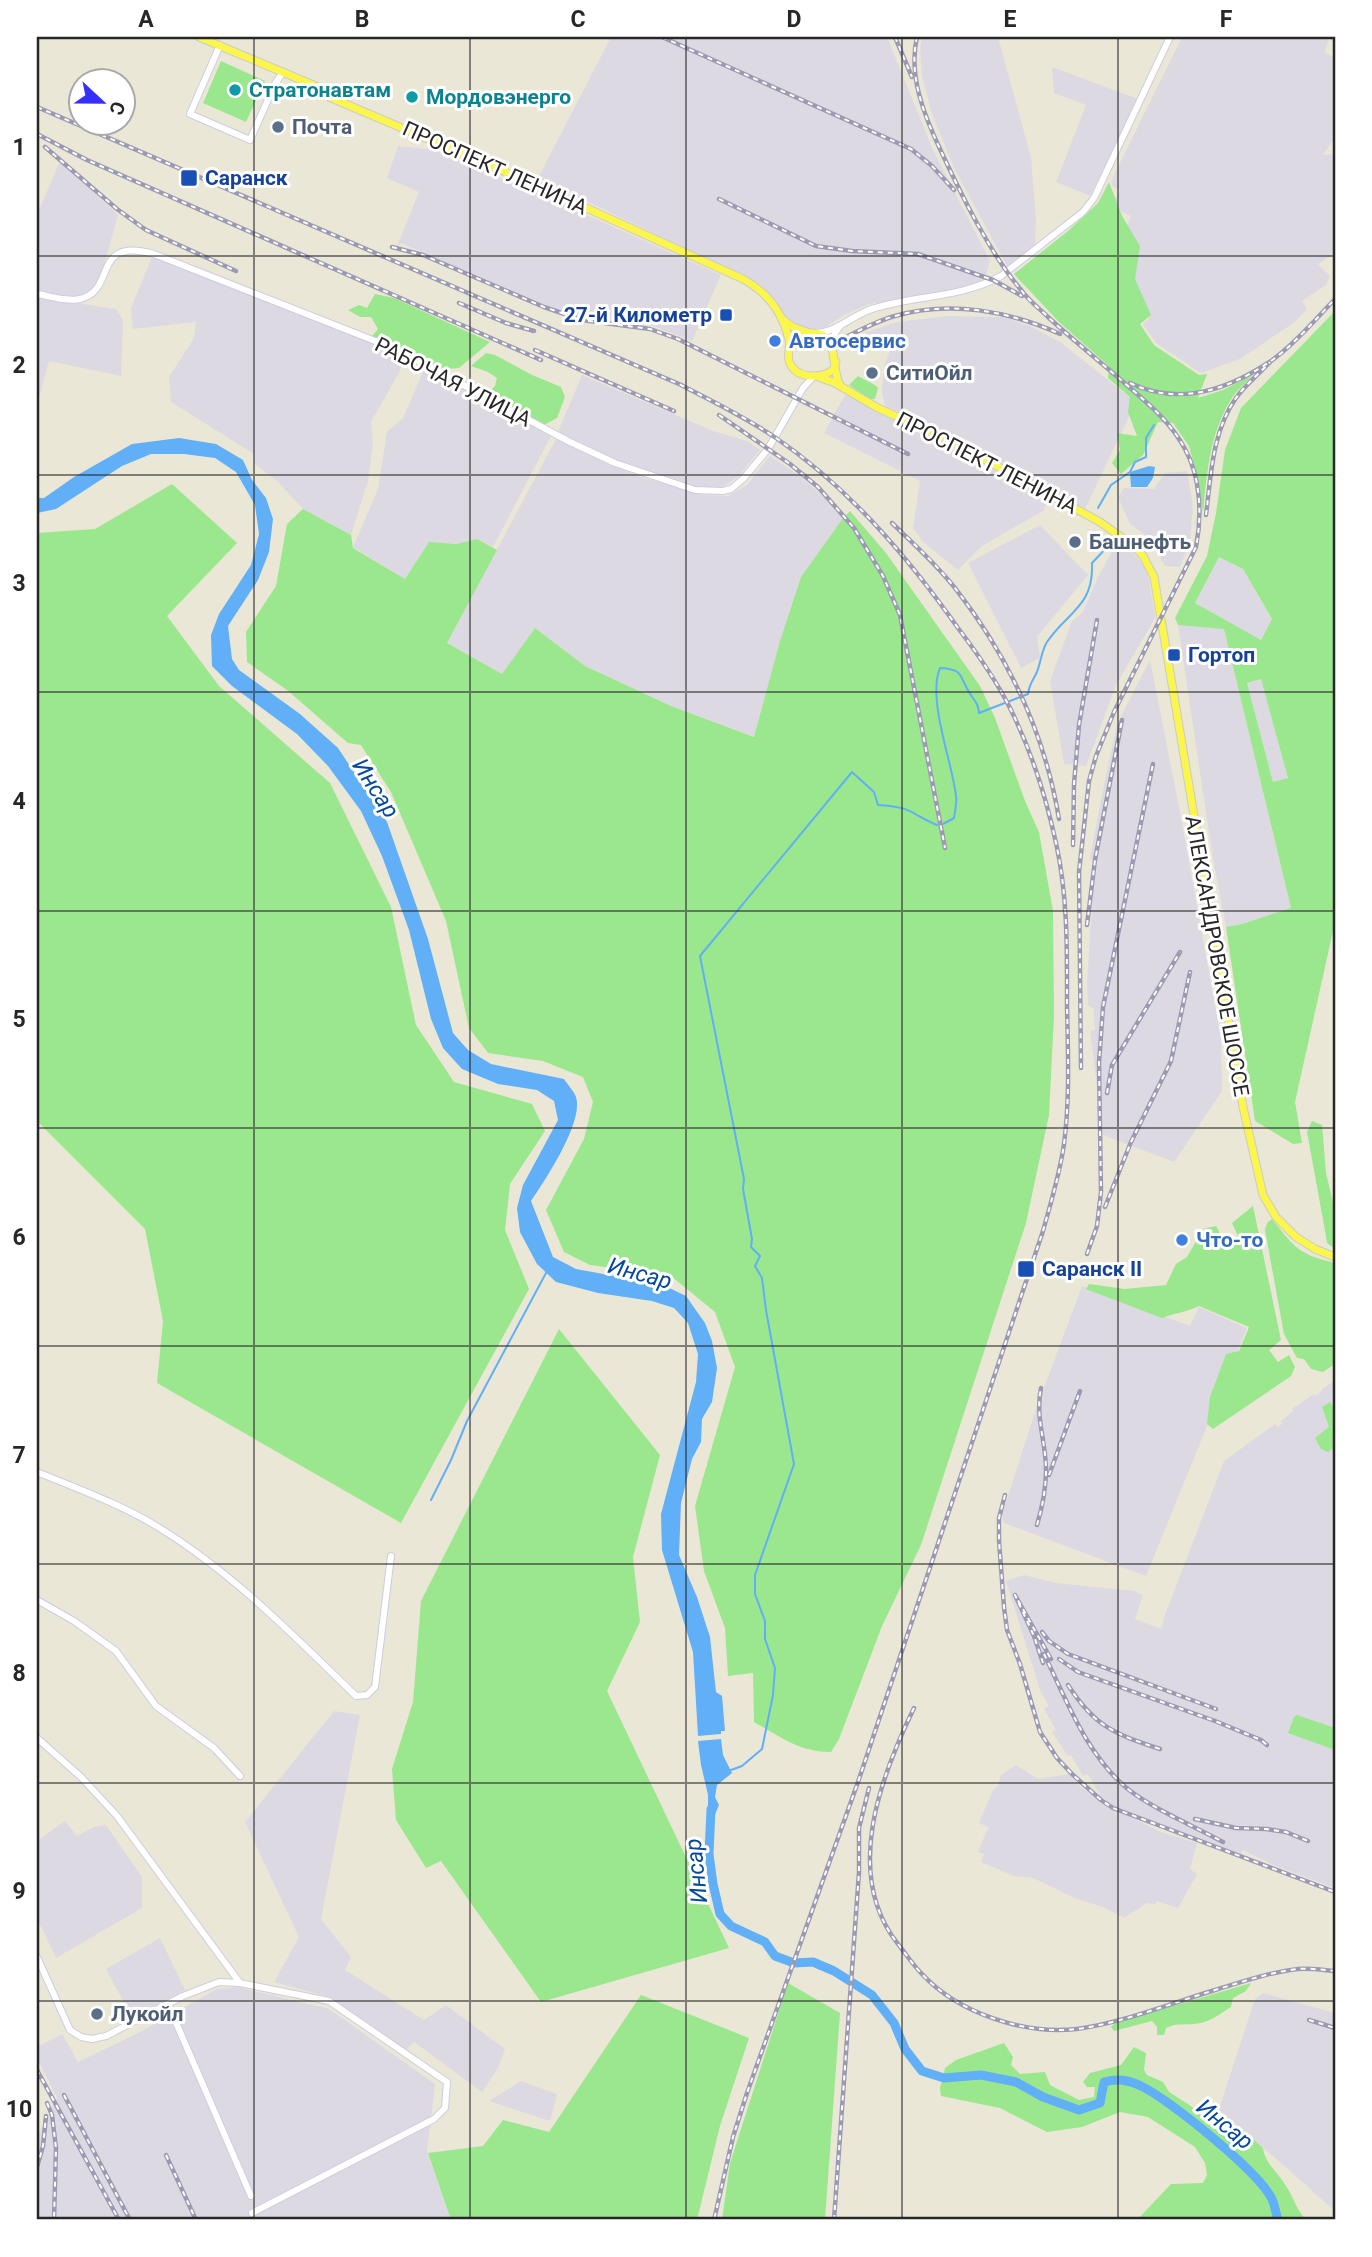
<svg xmlns="http://www.w3.org/2000/svg" width="1372" height="2257" font-family="Roboto,sans-serif">
  <style>
    .industrial { fill: #ddd9e2 }
    .green { fill: #9ae78e; fill-rule: evenodd }
    .water { fill: #61aff6 }
    .lines { fill: none; stroke-linecap: round; stroke-linejoin: round }
    .stream { stroke: #61aff6; stroke-width: 2 }
    .river { stroke: #61aff6; stroke-width: 9 }
    .minor-casing { stroke: #cdcce2; stroke-width: 8 }
    .major-casing { stroke: #cbcbcb; stroke-width: 9 }
    .minor { stroke: #fff; stroke-width: 6 }
    .major { stroke: #faf64d; stroke-width: 7 }
    .rail-casing { stroke: #9c9ab3; stroke-width: 4.5 }
    .rail { stroke: #fff; stroke-width: 2; stroke-dasharray: 5; stroke-linecap: butt }
    .grid { fill: none; stroke: #272727; stroke-width: 2; stroke-opacity: 0.55 }
    .culture-dot { fill: #0f9aa8; stroke: #fff; stroke-width: 2.5 }
    .service-dot { fill: #5c6f8a; stroke: #fff; stroke-width: 2.5 }
    .transit-dot { fill: #1a4fb4; stroke: #fff; stroke-width: 2.5 }
    .shop-dot { fill: #3f7fe0; stroke: #fff; stroke-width: 2.5 }
    .labels { text-anchor: middle; stroke-width: 6; stroke-linejoin: round; paint-order: stroke }
    .culture-label { font-size: 21px; font-weight: bold; fill: #0d838f; stroke: #fff; text-anchor: start }
    .service-label { font-size: 21px; font-weight: bold; fill: #4e5e75; stroke: #fff; text-anchor: start }
    .street-label { font-size: 21px; fill: #272727; stroke: #fff }
    .transit-label { font-size: 21px; font-weight: bold; fill: #164399; stroke: #fff; text-anchor: start }
    .shop-label { font-size: 21px; font-weight: bold; fill: #366cbe; stroke: #fff; text-anchor: start }
    .water-label { font-size: 23px; font-style: italic; fill: #04489e; stroke: #fff }
    .neatline { fill: none; stroke: #272727; stroke-width: 2.5 }
    .grid-label { font-size: 23px; text-anchor: middle; font-weight: bold; fill: #272727 }
  </style>
  <rect width="100%" height="100%" fill="#ebe7d7"/>
  <g class="industrial">
    <path d="M611,37H887L933,150L990,261L984,281L971,288L869,304L844,315L824,328L809,329L797,324L785,316L777,302L760,284L538,178Z"/>
    <path d="M922,37H998L1031,157L1036,221L1035,245L1007,266L954,168L931,111L922,76L920,48Z"/>
    <path d="M1182,37H1320L1329,40L1324,52L1335,58V137L1323,155L1335,154V253L1318,264L1330,276L1326,285L1302,301L1307,309L1295,322L1240,359L1201,373L1156,343L1143,324L1149,319L1132,282L1118,246L1131,216L1111,207L1120,190L1113,187L1111,181Z"/>
    <path d="M1052,67L1138,99L1090,196L1056,182L1086,105L1054,93Z"/>
    <path d="M398,146L435,150L569,207L721,275L692,341L651,325L644,326L582,318L545,305L401,243L397,246L419,192L387,178Z"/>
    <path d="M60,161L118,215L102,273L97,285L89,292L78,297H67L37,290V215Z"/>
    <path d="M152,257L404,356L400,371L371,422L373,443L368,481L351,535L303,509L278,482L254,463V454L171,402L169,377L194,338L196,322L133,329L131,308Z"/>
    <path d="M37,297L116,309L123,320L121,376L49,361L40,394L37,397Z"/>
    <path d="M947,316L1004,317L1032,327L1060,342L1136,402L1085,509L988,454L885,406L882,392L884,366L892,346L864,333L897,322Z"/>
    <path d="M425,367L551,436L493,547L477,539L456,544L429,542L405,579L353,547L378,489L387,432L403,418Z"/>
    <path d="M582,375L713,431L747,441L760,450L738,477L724,486L715,489L688,485L616,460L558,432Z"/>
    <path d="M845,395L966,455L1049,500L1043,511L982,546L958,570L923,542L913,528L920,481L824,433Z"/>
    <path d="M556,439L634,475L703,495L728,496L747,485L770,456L800,476L822,495L843,518L801,577L780,641L755,737L671,706L585,666L535,628L502,674L447,643Z"/>
    <path d="M1187,471L1193,506L1190,541L1180,567L1165,566L1147,536L1130,524L1118,497L1124,488L1154,489L1165,473Z"/>
    <path d="M1040,525L1088,575L1037,637L1040,658L1021,668L968,563Z"/>
    <path d="M1118,541L1130,549L1144,566L1149,579L1155,618L1116,685L1086,766L1064,764L1050,681L1072,621L1083,612L1098,577Z"/>
    <path d="M1219,557L1243,569L1272,620L1260,640L1195,603Z"/>
    <path d="M1178,625L1224,628L1291,909L1242,924L1226,927L1212,853Z"/>
    <path d="M1150,660L1179,807L1221,1039L1222,1091L1174,1162L1103,1135L1090,1031L1095,1030L1094,1009L1088,1005L1087,983L1093,889L1098,861L1090,859L1101,800L1117,724Z"/>
    <path d="M1262,679L1288,778L1273,782L1247,683Z"/>
    <path d="M1082,1286L1190,1326L1199,1307L1247,1328L1146,1576L1004,1523L1002,1515L1035,1412Z"/>
    <path d="M1335,1380V1888L1273,1865L1243,1850L1241,1854L1111,1805L1101,1797L1088,1774L1083,1776L1071,1755L1068,1756L1052,1732L1056,1730L1044,1709L1049,1706L1040,1690L1006,1581L1024,1575L1056,1583L1134,1591L1143,1595L1135,1619L1162,1629L1163,1620L1224,1461L1275,1424L1278,1427L1282,1424L1281,1421L1293,1411L1292,1409L1314,1394L1316,1396L1322,1391L1321,1390Z"/>
    <path d="M334,1711L360,1715L321,1919L351,1957L345,1970L424,2020L446,2005L505,2049L498,2068L482,2092L414,2042L406,2050L330,1997L274,1982L299,1937L245,1822Z"/>
    <path d="M1016,1765L1038,1779L1069,1774L1081,1787L1107,1806L1161,1832L1197,1843L1190,1869L1197,1874L1178,1908L1157,1901L1155,1904L1147,1903L1124,1918L1103,1907L1077,1899L1033,1878L1014,1876L981,1862L984,1854L978,1852L987,1830L990,1828L979,1823L993,1790L997,1787L1001,1775Z"/>
    <path d="M65,1821L77,1836L94,1827L106,1825L142,1877V1908L56,1958L37,1918V1841Z"/>
    <path d="M160,1938L185,1990L133,2019L106,1969Z"/>
    <path d="M237,1987L329,2009L435,2084L427,2151L451,2220H37V2138L57,2098L37,2058V2047L62,2034L78,2062L140,2032L217,1989Z"/>
    <path d="M1263,1993L1335,2013V2211L1249,2135L1217,2115L1255,1999Z"/>
    <path d="M521,2081L557,2094L550,2121L489,2101Z"/>
  </g>
  <g class="green">
    <path d="M221,61L265,81L246,122L203,103Z"/>
    <path d="M1109,182L1122,216L1140,246L1135,279L1151,315L1140,324L1154,345L1199,375L1207,374L1198,398L1223,390L1253,375C1247,382 1239,388 1234,395C1210,430 1207,472 1203,513L1197,476L1189,446L1173,423L1158,422L1143,455L1121,474L1112,463L1120,450L1117,433L1137,436L1128,412L1130,397L1108,378L1109,366L1059,322L1014,274L1068,231L1098,203Z"/>
    <path d="M375,294L394,298L490,342L459,368L444,369L372,336L378,329L371,317H360L348,310L359,305L367,308Z"/>
    <path d="M1335,311V922L1295,1102L1302,1143L1293,1144L1255,1121L1226,927L1242,924L1291,908L1224,629L1178,625L1175,618L1207,556L1216,513L1225,450L1241,408ZM1219,557L1243,569L1272,619L1261,640L1195,603ZM1261,679L1288,778L1273,782L1247,683Z"/>
    <path d="M486,353L495,355L532,375L561,387L565,397L557,418L544,425L487,394L495,386L497,378L488,372L471,366Z"/>
    <path d="M858,376L875,385L878,388L875,399H870L849,385Z"/>
    <path d="M172,484L237,543L167,616L219,686L330,783L391,907L416,1025L454,1082L532,1104L545,1131L510,1184L505,1230L529,1289L401,1523L157,1383L163,1321L145,1229L37,1121V533L95,529Z"/>
    <path d="M303,509L351,535L353,548L405,579L429,542L456,544L477,539L497,550L447,643L502,674L535,628L585,666L671,706L754,737L780,641L801,577L843,518L850,511L886,553L980,686L995,718L1025,801L1039,832L1053,911L1054,1016L1049,1115L1026,1223L921,1545L882,1626L839,1739L831,1752C799,1752 781,1737 754,1722L753,1673L728,1676L725,1628L704,1571L695,1506L735,1367L715,1312L671,1276L590,1265L564,1252L546,1210L584,1139L593,1102L583,1077L543,1061L488,1053L469,1028L446,921L391,792L361,745L348,743L287,690L247,662L246,632L276,586L287,524Z"/>
    <path d="M1312,1121L1322,1125L1326,1173L1335,1211V1249L1327,1243L1326,1236L1307,1132Z"/>
    <path d="M1253,1206L1281,1340L1269,1350L1278,1362L1289,1355L1295,1367L1291,1376L1213,1429L1207,1424L1210,1397L1226,1354L1239,1351L1249,1327L1199,1306C1187,1312 1175,1313 1162,1318L1086,1289L1089,1284L1125,1289L1166,1285L1176,1264L1187,1257L1203,1229L1216,1226L1224,1241L1238,1236L1232,1223Z"/>
    <path d="M1272,1219C1295,1248 1298,1254 1335,1263V1364L1323,1372L1311,1369L1304,1359L1297,1358L1284,1334L1265,1230L1267,1223Z"/>
    <path d="M559,1329L660,1455L633,1557L640,1622L607,1691L729,1948L541,2002L441,1861L426,1868L396,1820L392,1769L413,1702L421,1601Z"/>
    <path d="M1330,1402L1335,1409V1447L1328,1452L1321,1449L1315,1438L1329,1427L1322,1407Z"/>
    <path d="M1297,1715L1335,1728V1750L1288,1733L1294,1717Z"/>
    <path d="M788,1983L840,2013L825,2220H722L730,2163Z"/>
    <path d="M1251,1983L1246,1991L1233,1998L1231,2007C1221,2013 1212,2021 1200,2023C1188,2026 1178,2022 1166,2028L1164,2035H1157V2027L1152,2021L1114,2031L1111,2027L1115,2023Z"/>
    <path d="M641,1995L749,2038L720,2126L697,2220H451L428,2153L483,2146L503,2120L549,2132Z"/>
    <path d="M1004,2043L1013,2057L1011,2065L1020,2074L1045,2072L1050,2085L1079,2100L1094,2097L1095,2087H1087L1083,2082L1090,2073L1121,2065L1134,2047L1146,2053L1144,2070L1147,2075L1163,2082L1169,2092L1211,2119L1217,2115L1249,2135L1263,2148C1265,2164 1278,2172 1286,2186C1294,2198 1296,2209 1306,2220H1137L1171,2184L1203,2183L1207,2175L1205,2163L1195,2147L1148,2117L1120,2112L1082,2127L1047,2132L1000,2108L941,2096L940,2088L945,2068L956,2060Z"/>
  </g>
  <g class="water">
    <path d="M179,438L216,444L243,460L252,480L266,498L273,519L269,552L258,580L228,626L232,659L239,670L300,714L338,748L387,822L428,939L453,1033L468,1050L491,1064L564,1079C567,1084 574,1091 576,1097C584,1122 545,1180 531,1201L553,1257L576,1269L663,1285L686,1296L705,1323L712,1341L717,1368L712,1402L702,1419L701,1442L692,1459L681,1503L679,1555L697,1597L710,1637L716,1692L722,1696L725,1731H721V1734L698,1736L693,1652L662,1550L661,1514L696,1382L698,1354L688,1323L674,1308L652,1301L598,1293L556,1282L537,1264L520,1232L517,1208L523,1185L558,1120L554,1101L537,1090L498,1084L462,1069L443,1048L431,1019L409,930L382,856L361,811L328,766L297,734L232,686L212,666L211,635L219,614L251,565L259,534L255,505L236,472L215,458L184,454H151L122,466L56,509L37,513V498H44L74,477L132,444Z"/>
    <path d="M1149,466L1155,467L1153,478L1147,487H1131L1130,472Z"/>
    <path d="M721,1739L723,1755L732,1773L717,1785L715,1797L719,1805L713,1819L708,1818V1795L701,1765L698,1741Z"/>
  </g>
  <g class="lines">
    <g class="stream">
      <path d="M1098,508L1111,485L1130,472L1135,462L1146,457V438L1154,425"/>
      <path d="M943,824L954,818C955,811 957,803 956,796C952,761 927,699 940,668C964,669 959,676 969,692C974,701 978,702 979,713L1028,694C1029,685 1032,682 1036,674C1041,664 1041,651 1047,642C1067,612 1094,607 1092,563L1111,543"/>
      <path d="M431,1500L451,1460L467,1421L546,1273"/>
      <path d="M731,1770L742,1766L762,1749L773,1695L775,1668L765,1639V1621L755,1594V1575L794,1464L766,1310L762,1278L755,1266L760,1256L751,1247L752,1239L743,1189L744,1179L700,956L852,772L874,792L878,805C892,806 905,807 917,815C924,819 929,822 937,825"/>
    </g>
    <path class="river" d="M711,1809L709,1854L713,1884L720,1914L731,1926L765,1942L775,1956L794,1963L813,1962L834,1971L872,1995L894,2023L905,2049L922,2071L944,2078L981,2075L1016,2082L1043,2097L1079,2110L1100,2103L1104,2082C1118,2078 1128,2080 1141,2086C1169,2099 1259,2172 1272,2199C1275,2206 1276,2214 1278,2220"/>
    <g class="minor-casing">
      <g id="minor">
        <path d="M1334,37H1335"/>
        <path d="M220,45L190,114L250,140L275,84L283,72"/>
        <path d="M37,294C50,296 67,302 80,299C117,291 91,236 154,254L398,350L568,441L615,463L695,490L723,491L731,489L743,479L768,449L803,388L814,376"/>
        <path d="M816,333C838,332 855,313 875,308C918,295 961,298 1001,276L1083,212L1094,198L1170,37"/>
        <path d="M833,348L835,333L840,326"/>
        <path d="M37,1472C78,1489 120,1504 158,1527C233,1573 294,1636 356,1696L367,1695L375,1687L391,1556"/>
        <path d="M37,1600L74,1621L116,1651L156,1706L214,1748L240,1776"/>
        <path d="M37,1738L81,1777L117,1816L240,1983"/>
        <path d="M37,1957L70,2030L81,2037L92,2039L106,2036L183,1996L219,1982L240,1983L329,2001L447,2082L445,2108L434,2119L252,2213"/>
        <path d="M168,2004L251,2196"/>
      </g>
    </g>
    <g class="major-casing">
      <g id="major">
        <path d="M199,37L318,87L329,97L529,182L743,279C767,292 783,313 789,340C791,349 785,358 792,367C801,379 822,378 833,370L836,362"/>
        <path d="M781,318L793,327L807,332"/>
        <path d="M790,346L801,334C844,326 828,364 840,385"/>
        <path d="M816,376L835,383L878,408L947,439L1100,522L1135,547L1143,556L1154,577L1157,595L1243,1107L1263,1195L1276,1217L1296,1237L1315,1249L1335,1257"/>
      </g>
    </g>
    <use href="#minor" class="minor"/>
    <use href="#major" class="major"/>
    <g class="rail-casing">
      <g id="rail">
        <path d="M662,37L911,149L932,166L954,190"/>
        <path d="M895,37L912,77"/>
        <path d="M917,37C908,75 924,115 940,149C961,194 990,254 1022,291C1029,301 1040,309 1048,317C1074,341 1102,363 1129,387C1150,405 1172,424 1185,449C1201,478 1202,516 1196,547L1114,712L1096,756L1089,781L1079,872L1081,1068"/>
        <path d="M37,107L679,384C712,401 745,417 776,438C849,488 907,556 958,628C977,653 996,680 1010,708C1031,750 1046,797 1056,843C1068,897 1067,951 1067,1006C1068,1052 1070,1098 1064,1144C1060,1173 1051,1202 1043,1231L858,1782L747,2093L733,2137L714,2220"/>
        <path d="M37,134L87,160L541,360"/>
        <path d="M45,147L117,209L146,230L236,271"/>
        <path d="M719,199L816,246L852,251L918,254L993,280L1022,296"/>
        <path d="M392,247L423,255L544,307L582,320L650,329L678,339L908,454"/>
        <path d="M459,303L506,323L534,331"/>
        <path d="M840,340C857,332 876,321 895,316C950,300 1009,311 1060,334"/>
        <path d="M535,350L674,411"/>
        <path d="M1130,383C1178,406 1225,391 1268,363C1291,348 1316,319 1335,299"/>
        <path d="M719,415L790,464L818,487L854,528L883,576L900,615L945,848"/>
        <path d="M1206,515C1211,476 1212,432 1236,398C1245,385 1259,374 1270,362"/>
        <path d="M892,523C914,544 937,565 955,588C1008,656 1045,734 1059,819"/>
        <path d="M1073,845L1074,784L1079,725L1097,620"/>
        <path d="M1087,925L1095,860L1122,720"/>
        <path d="M1107,1093L1112,1065L1180,952"/>
        <path d="M1105,1207L1131,1142L1171,1061L1190,972"/>
        <path d="M1087,1254L1097,1226L1101,1192L1099,1063L1103,1007L1153,764"/>
        <path d="M1049,1475L1080,1391"/>
        <path d="M1005,1495L999,1518V1541L1004,1607L1007,1630L1020,1664L1040,1732L1057,1758L1072,1774L1101,1800L1113,1808L1335,1892"/>
        <path d="M1037,1525C1042,1508 1046,1489 1046,1470C1046,1441 1035,1418 1041,1388"/>
        <path d="M1042,1632L1049,1641L1068,1654L1216,1709"/>
        <path d="M1044,1654C1067,1701 1087,1756 1129,1790C1157,1811 1192,1825 1223,1842"/>
        <path d="M1059,1659L1078,1672L1215,1721L1261,1740L1267,1745"/>
        <path d="M1043,1663L1034,1636L1015,1595L1051,1659"/>
        <path d="M1068,1685C1095,1727 1115,1734 1160,1749"/>
        <path d="M914,1708C880,1778 843,1875 898,1944C906,1954 913,1965 922,1974C958,2013 1024,2035 1077,2029C1122,2023 1172,2003 1215,1990C1242,1982 1270,1972 1298,1969C1310,1968 1323,1970 1335,1971"/>
        <path d="M1195,1819L1236,1828L1266,1829L1286,1832L1308,1841"/>
        <path d="M1309,2020L1335,2028"/>
        <path d="M37,2070L119,2220"/>
        <path d="M64,2095L130,2220"/>
        <path d="M47,2103L52,2115L56,2148L54,2220"/>
        <path d="M166,2155L196,2220"/>
        <path d="M37,2167L43,2146L46,2116"/>
        <path d="M834,2220L859,1872V1828L869,1788"/>
      </g>
    </g>
    <use href="#rail" class="rail"/>
  </g>
  <path class="grid" d="M254,37V2220M470,37V2220M686,37V2220M902,37V2220M1118,37V2220M37,256H1335M37,475H1335M37,692H1335M37,911H1335M37,1128H1335M37,1346H1335M37,1564H1335M37,1783H1335M37,2001H1335"/>
  <g class="culture-dot">
    <circle cx="235" cy="90" r="7"/>
    <circle cx="412" cy="97" r="7"/>
  </g>
  <g class="service-dot">
    <circle cx="278" cy="127" r="7"/>
    <circle cx="872" cy="373" r="7"/>
    <circle cx="1075" cy="542" r="7"/>
    <circle cx="97" cy="2014" r="7"/>
  </g>
  <g class="transit-dot">
    <rect x="180" y="169" width="18" height="18" rx="3.5"/>
    <rect x="719" y="308" width="14" height="14" rx="3.5"/>
    <rect x="1167" y="648" width="14" height="14" rx="3.5"/>
    <rect x="1017" y="1260" width="18" height="18" rx="3.5"/>
  </g>
  <g class="shop-dot">
    <circle cx="775" cy="341" r="7"/>
    <circle cx="1182" cy="1240" r="7"/>
  </g>
  <g class="labels">
    <g class="culture-label">
      <text x="249" y="97">Стратонавтам</text>
      <text x="426" y="104">Мордовэнерго</text>
    </g>
    <g class="service-label">
      <text x="292" y="134">Почта</text>
      <text x="886" y="380">СитиОйл</text>
      <text x="1089" y="549">Башнефть</text>
      <text x="111" y="2021">Лукойл</text>
    </g>
    <g class="street-label">
      <text transform="translate(495 168) rotate(24)" y="7">ПРОСПЕКТ ЛЕНИНА</text>
      <text transform="translate(453 382) rotate(27)" y="7">РАБОЧАЯ УЛИЦА</text>
      <text transform="translate(987 463) rotate(27)" y="7">ПРОСПЕКТ ЛЕНИНА</text>
      <text transform="translate(1217 956) rotate(80)" y="7">АЛЕКСАНДРОВСКОЕ ШОССЕ</text>
    </g>
    <g class="transit-label">
      <text x="205" y="185">Саранск</text>
      <text x="712" y="322" text-anchor="end">27-й Километр</text>
      <text x="1188" y="662">Гортоп</text>
      <text x="1042" y="1276">Саранск II</text>
    </g>
    <g class="shop-label">
      <text x="789" y="348">Автосервис</text>
      <text x="1196" y="1247">Что-то</text>
    </g>
    <g class="water-label">
      <text transform="translate(376 788) rotate(57)" y="8">Инсар</text>
      <text transform="translate(640 1273) rotate(15)" y="8">Инсар</text>
      <text transform="translate(696 1871) rotate(-96)" y="8">Инсар</text>
      <text transform="translate(1225 2124) rotate(39)" y="8">Инсар</text>
    </g>
  </g>
  <rect width="1372" height="2257" fill="none" stroke="#ffffff" stroke-width="77"/>
  <g transform="translate(102 102) rotate(112)"><circle r="33" fill="#ffffff" stroke="#a9a9a9" stroke-width="2"/>
  <path d="M0-5L12 26L0 18L-12 26Z" fill="#3530ff"/>
  <text y="-10" font-size="19" font-weight="bold" text-anchor="middle" fill="#272727">С</text>
  </g>
  <rect x="38" y="38" width="1296" height="2180" class="neatline"/>
  <g class="grid-label">
    <text x="146" y="27">A</text>
    <text x="362" y="27">B</text>
    <text x="578" y="27">C</text>
    <text x="794" y="27">D</text>
    <text x="1010" y="27">E</text>
    <text x="1226" y="27">F</text>
    <text x="19" y="155">1</text>
    <text x="19" y="373">2</text>
    <text x="19" y="591">3</text>
    <text x="19" y="809">4</text>
    <text x="19" y="1027">5</text>
    <text x="19" y="1245">6</text>
    <text x="19" y="1463">7</text>
    <text x="19" y="1681">8</text>
    <text x="19" y="1899">9</text>
    <text x="19" y="2117">10</text>
  </g>
</svg>
